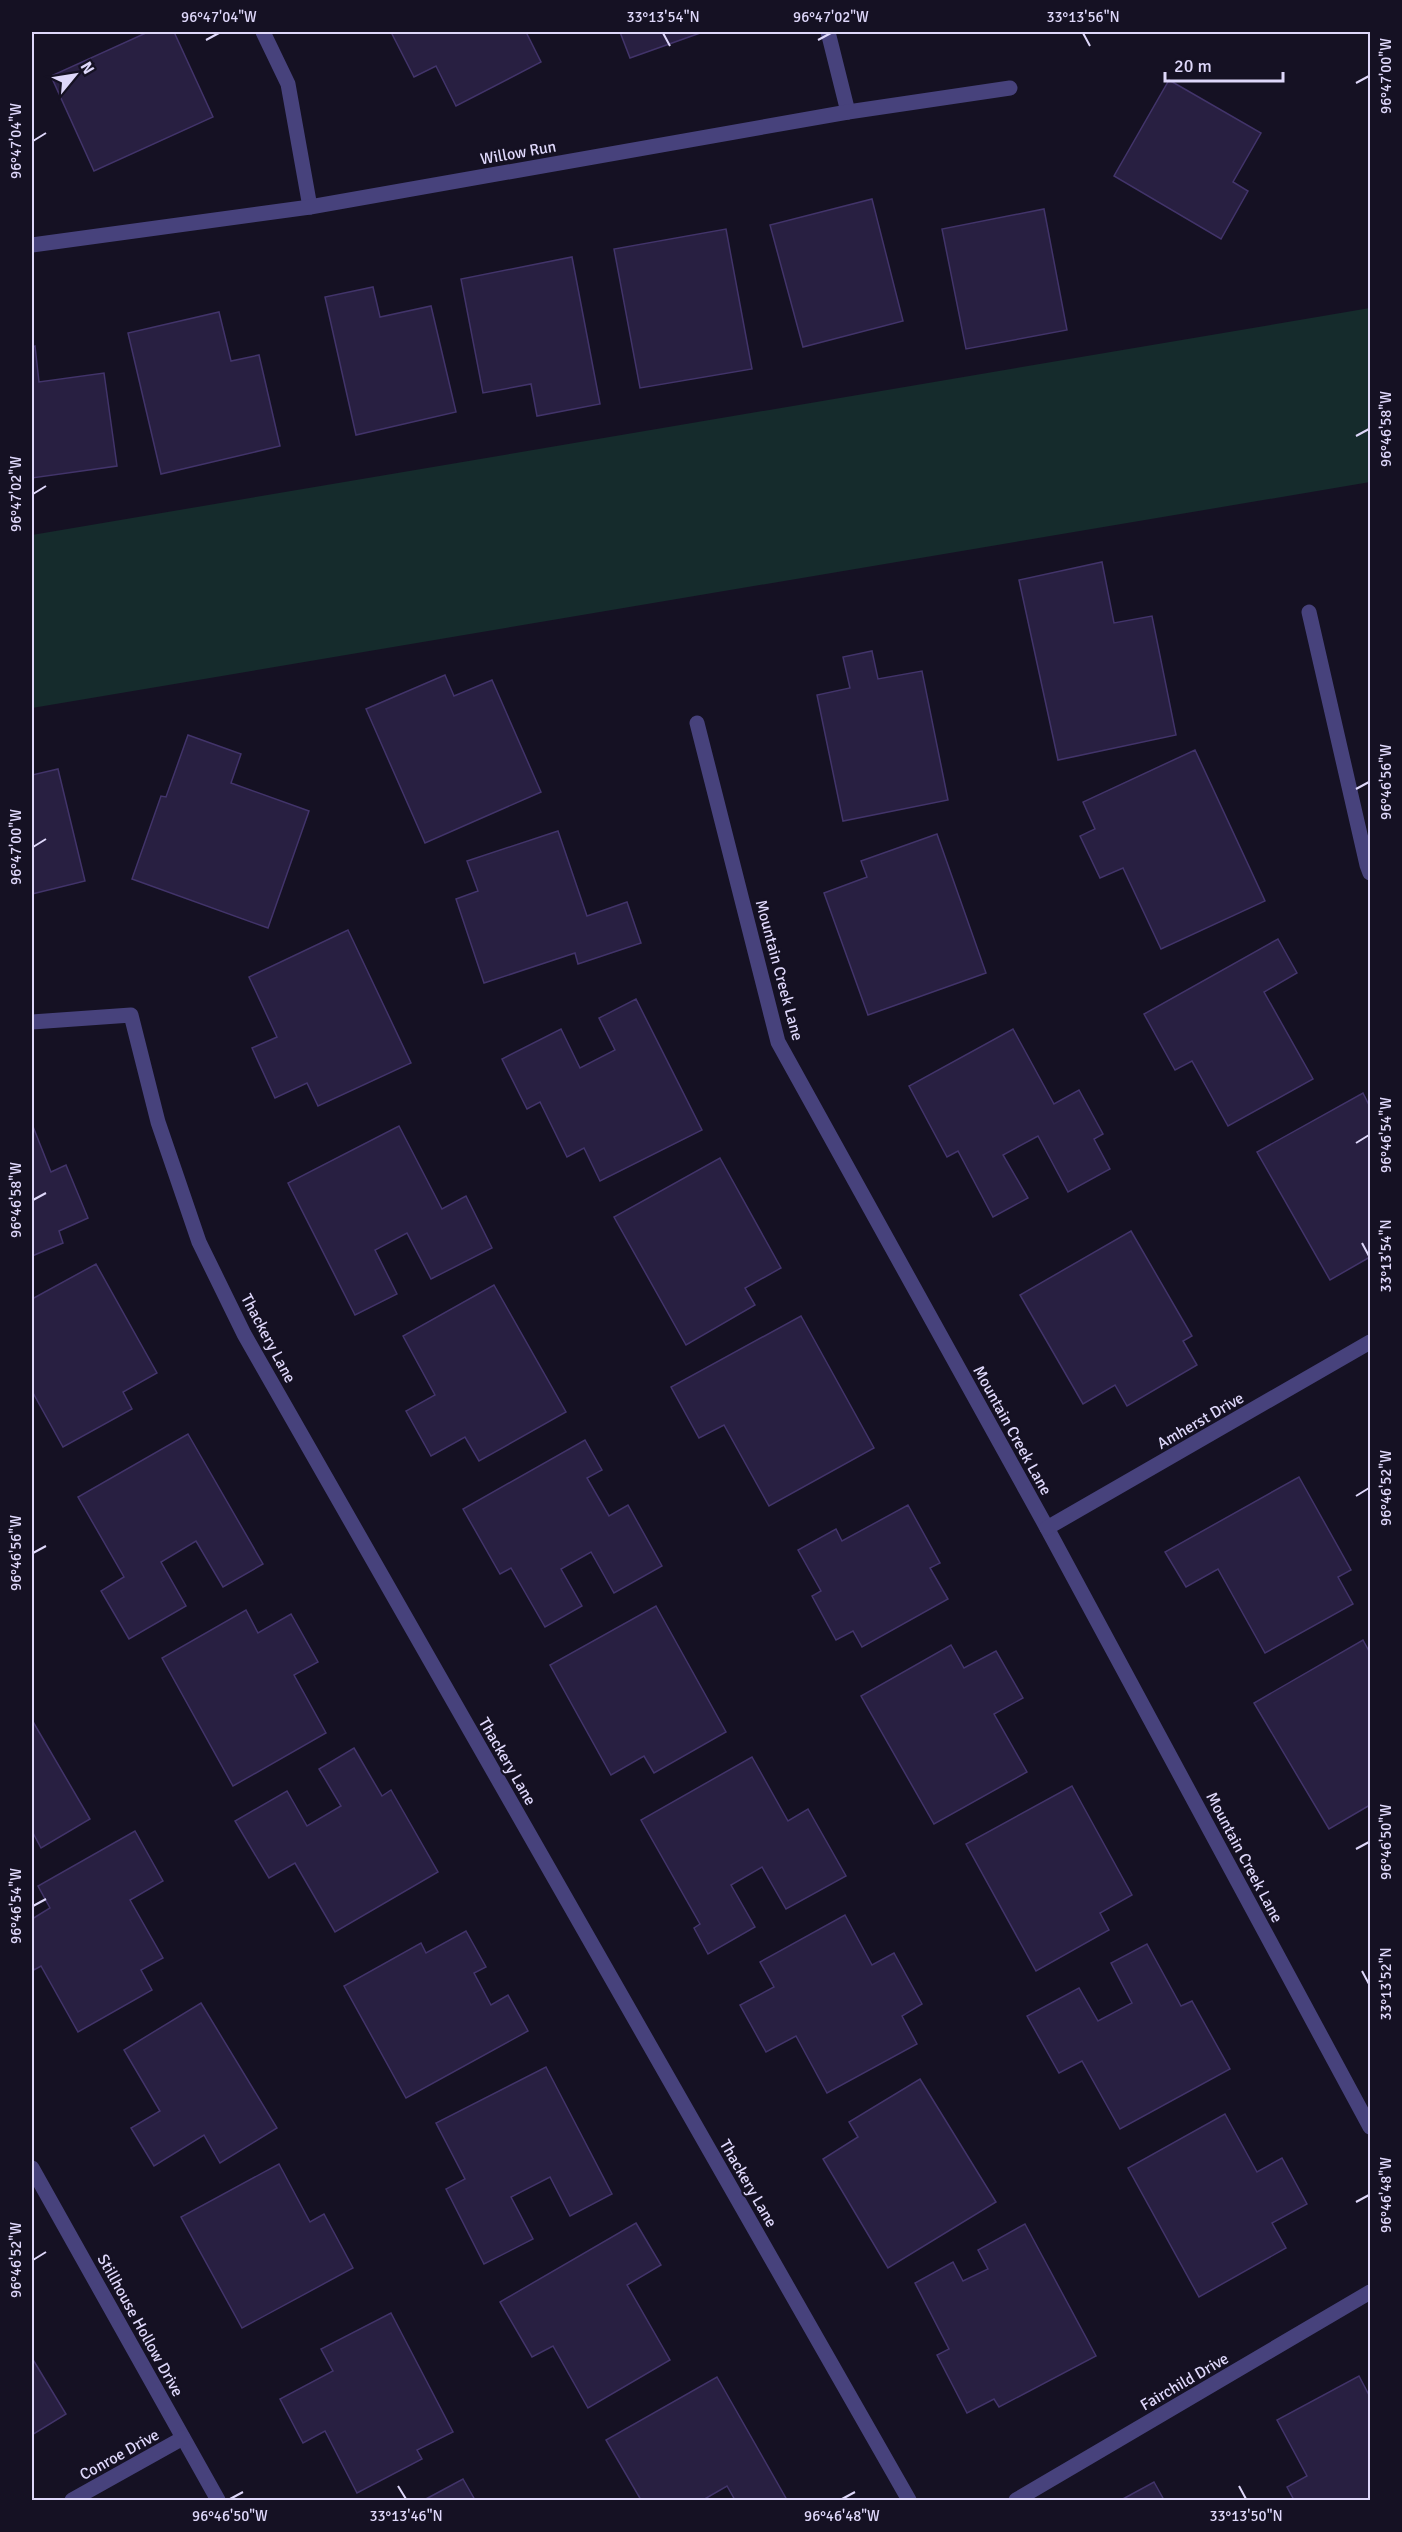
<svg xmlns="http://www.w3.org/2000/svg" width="1402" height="2532" font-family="Signika,sans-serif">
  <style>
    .green { fill: #152b2c }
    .building { fill: #281f41; stroke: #42346a; stroke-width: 1.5 }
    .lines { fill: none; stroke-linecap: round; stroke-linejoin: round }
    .street { stroke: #47427c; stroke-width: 15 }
    .ticks { fill: none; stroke: #ded7fa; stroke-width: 2 }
    .labels { text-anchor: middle; stroke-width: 4.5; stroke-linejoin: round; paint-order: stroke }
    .street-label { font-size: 16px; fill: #ded7fa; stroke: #151123 }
    .neatline { fill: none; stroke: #ded7fa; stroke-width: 2 }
    .ticks-label { font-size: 15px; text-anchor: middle; fill: #ded7fa }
  </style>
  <rect width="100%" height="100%" fill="#151123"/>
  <path class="green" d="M1370,308V482L32,708V535Z"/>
  <g class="building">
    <path d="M148,32H174L213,117L94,171L51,76Z"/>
    <path d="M391,32H526L541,62L456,106L436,66L414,77Z"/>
    <path d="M620,32H703L630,58Z"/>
    <path d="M1169,80L1261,133L1233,182L1248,191L1221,239L1114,176Z"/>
    <path d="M872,199L903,321L803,347L770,225Z"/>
    <path d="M1044,209L1067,330L966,349L942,229Z"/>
    <path d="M726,229L752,369L640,388L614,249Z"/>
    <path d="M572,257L600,404L537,416L531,384L483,393L461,279Z"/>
    <path d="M373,287L380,317L431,306L456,412L356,435L325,297Z"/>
    <path d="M219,312L231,361L259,355L280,446L161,474L128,333Z"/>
    <path d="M35,346L39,382L104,373L117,466L32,478V347Z"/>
    <path d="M1102,562L1114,623L1152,616L1176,735L1058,760L1019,580Z"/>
    <path d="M872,651L878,679L922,671L948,800L843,821L817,695L850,688L843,657Z"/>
    <path d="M445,675L454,696L492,680L541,792L425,843L366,709Z"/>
    <path d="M188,735L241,754L231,783L309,811L268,928L132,879L161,796L166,797Z"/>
    <path d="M1195,750L1265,901L1161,949L1123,868L1100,878L1080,836L1095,829L1083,802Z"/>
    <path d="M58,769L85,881L32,894V775Z"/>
    <path d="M558,831L587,916L627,902L641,943L578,964L575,953L484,983L456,899L478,891L467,861Z"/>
    <path d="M937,834L986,973L868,1015L824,893L867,877L861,861Z"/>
    <path d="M348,930L411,1063L318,1106L307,1083L275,1098L252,1048L277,1037L249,977Z"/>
    <path d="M1278,939L1297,973L1264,992L1313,1079L1228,1126L1192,1061L1175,1070L1144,1014Z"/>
    <path d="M636,999L702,1130L600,1181L584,1148L567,1157L540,1102L527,1109L502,1059L561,1029L580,1068L615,1050L599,1018Z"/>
    <path d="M1013,1029L1054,1104L1079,1090L1103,1134L1094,1139L1110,1169L1068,1192L1038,1136L1003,1155L1028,1198L993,1217L958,1151L947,1157L909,1086Z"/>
    <path d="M1363,1093L1370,1107V1257L1330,1280L1257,1152Z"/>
    <path d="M32,1124L51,1172L66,1165L88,1218L59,1231L63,1243L32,1256Z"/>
    <path d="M399,1126L442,1209L466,1196L492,1248L431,1279L407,1233L375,1250L397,1294L355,1315L288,1183Z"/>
    <path d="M720,1158L781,1268L745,1288L755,1305L686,1345L614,1217Z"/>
    <path d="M1131,1231L1192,1336L1183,1341L1197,1365L1127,1406L1115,1385L1083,1404L1020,1295Z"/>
    <path d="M96,1264L157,1373L123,1392L132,1409L63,1447L32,1391V1299Z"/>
    <path d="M494,1285L566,1412L479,1461L465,1437L431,1456L406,1411L435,1395L403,1336Z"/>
    <path d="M801,1316L874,1448L769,1506L724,1425L699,1438L671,1387Z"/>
    <path d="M188,1434L263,1564L223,1587L196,1541L161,1562L186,1606L129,1639L101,1591L124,1577L78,1497Z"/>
    <path d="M585,1440L602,1470L587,1478L609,1516L628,1505L662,1566L614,1593L591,1552L561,1569L582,1606L545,1627L511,1568L500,1574L463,1509Z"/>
    <path d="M1299,1477L1351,1570L1338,1577L1353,1604L1265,1653L1218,1569L1186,1587L1165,1552Z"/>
    <path d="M908,1505L940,1563L930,1568L948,1599L862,1647L853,1631L836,1640L812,1596L821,1591L798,1550L836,1529L842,1541Z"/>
    <path d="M656,1606L726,1732L654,1773L644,1756L611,1775L550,1665Z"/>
    <path d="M246,1610L258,1633L291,1614L318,1662L294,1675L326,1733L233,1786L162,1658Z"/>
    <path d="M1363,1640L1370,1653V1805L1329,1829L1254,1703Z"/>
    <path d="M951,1645L964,1668L996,1651L1023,1698L994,1714L1027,1772L934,1824L861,1696Z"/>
    <path d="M32,1720L90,1819L41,1848L32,1831Z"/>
    <path d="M354,1748L382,1796L391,1790L438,1872L335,1932L295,1863L269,1878L235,1821L287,1791L307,1826L341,1806L319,1769Z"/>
    <path d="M752,1757L788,1821L808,1809L846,1876L786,1909L762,1867L731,1885L755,1927L708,1954L694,1928L700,1924L641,1820Z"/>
    <path d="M1072,1786L1132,1895L1100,1913L1109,1930L1036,1971L966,1844Z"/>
    <path d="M135,1831L163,1881L130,1900L163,1958L141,1970L152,1990L78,2032L41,1966L34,1970L32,1964V1919L50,1908L38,1886Z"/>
    <path d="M845,1915L872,1965L894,1953L922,2004L902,2016L917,2044L827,2093L796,2036L766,2052L740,2005L774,1987L760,1962Z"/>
    <path d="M466,1931L486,1967L474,1973L491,2005L508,1995L528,2031L406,2098L344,1986L421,1943L426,1953Z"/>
    <path d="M1147,1944L1181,2006L1192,2001L1230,2069L1120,2129L1082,2061L1059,2073L1027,2016L1079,1988L1098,2021L1132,2003L1111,1963Z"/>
    <path d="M201,2003L277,2128L220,2163L204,2135L154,2166L131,2128L160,2111L124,2050Z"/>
    <path d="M546,2067L612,2194L570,2216L550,2177L511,2197L533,2239L484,2264L446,2189L465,2179L436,2123Z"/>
    <path d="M920,2079L996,2202L888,2268L823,2159L858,2137L849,2122Z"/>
    <path d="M1225,2114L1257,2172L1282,2158L1307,2204L1272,2223L1286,2248L1199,2297L1128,2168Z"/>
    <path d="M279,2164L310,2222L324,2214L353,2268L242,2328L181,2217Z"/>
    <path d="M636,2223L661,2265L627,2285L670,2360L588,2408L553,2346L532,2357L500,2302Z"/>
    <path d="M1025,2224L1096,2356L999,2407L994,2399L967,2413L937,2355L949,2349L915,2283L953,2262L963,2281L988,2269L978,2250Z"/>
    <path d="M391,2313L453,2432L417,2450L422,2459L357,2493L325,2431L303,2443L280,2399L333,2371L321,2349Z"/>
    <path d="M32,2358L66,2414L32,2435Z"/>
    <path d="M1359,2376L1370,2397V2500H1294L1287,2487L1307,2476L1277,2420Z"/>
    <path d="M717,2377L787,2500H735L727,2486L703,2500H641L606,2440Z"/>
    <path d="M463,2479L475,2500H424Z"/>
    <path d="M1154,2482L1164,2500H1121Z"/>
  </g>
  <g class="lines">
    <g class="street">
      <path d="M263,32L288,84L310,207"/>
      <path d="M828,32L848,112"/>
      <path d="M32,245L310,207L848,112L1010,88"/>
      <path d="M1309,612L1367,865L1370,873"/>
      <path d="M697,723L778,1042L1047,1528L1370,2127"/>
      <path d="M32,1022L131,1015L158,1122L199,1242L244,1334L909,2500"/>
      <path d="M1047,1528L1370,1342"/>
      <path d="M32,2168L218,2500"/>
      <path d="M72,2500L183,2438"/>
      <path d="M1016,2500L1370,2292"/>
    </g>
  </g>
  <path class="ticks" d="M663,33L670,46M1083,33L1090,46M206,40L219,33M818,40L831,33M1356,83L1369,76M33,141L46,133M1356,436L1369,429M33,494L46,486M1356,789L1369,782M33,847L46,839M1356,1143L1369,1135M33,1200L46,1193M1362,1243L1369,1256M1356,1496L1369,1488M33,1553L46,1546M1356,1849L1369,1842M33,1906L46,1899M1362,1971L1369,1984M1356,2202L1369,2195M33,2260L46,2252M398,2486L406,2499M1239,2486L1246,2499M230,2499L243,2492M842,2499L855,2492"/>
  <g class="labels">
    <g class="street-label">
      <text transform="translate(518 152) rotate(-10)" y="6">Willow Run</text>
      <text transform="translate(780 970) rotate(75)" y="6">Mountain Creek Lane</text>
      <text transform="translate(269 1338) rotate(62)" y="6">Thackery Lane</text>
      <text transform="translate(1200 1420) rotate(-30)" y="6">Amherst Drive</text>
      <text transform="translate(1013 1430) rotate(61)" y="6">Mountain Creek Lane</text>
      <text transform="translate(508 1761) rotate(60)" y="6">Thackery Lane</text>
      <text transform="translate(1245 1857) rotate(62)" y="6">Mountain Creek Lane</text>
      <text transform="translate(749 2183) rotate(60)" y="6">Thackery Lane</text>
      <text transform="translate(141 2325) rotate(61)" y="6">Stillhouse Hollow Drive</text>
      <text transform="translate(1184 2381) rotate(-30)" y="6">Fairchild Drive</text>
      <text transform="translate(119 2454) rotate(-29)" y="6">Conroe Drive</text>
    </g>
  </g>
  <rect width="1402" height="2532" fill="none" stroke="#151123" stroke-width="66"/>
  <g transform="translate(75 75) rotate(60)" stroke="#151123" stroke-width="4.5" paint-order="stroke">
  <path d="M0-4.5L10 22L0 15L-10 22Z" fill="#ded7fa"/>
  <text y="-9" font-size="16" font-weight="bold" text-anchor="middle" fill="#ded7fa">N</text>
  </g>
  <path d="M1165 72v9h118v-9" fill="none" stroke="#ded7fa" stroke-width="3"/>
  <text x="1174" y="72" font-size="18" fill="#ded7fa" stroke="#151123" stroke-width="4.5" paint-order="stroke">20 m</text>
  <rect x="33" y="33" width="1336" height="2466" class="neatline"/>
  <g class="ticks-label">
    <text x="219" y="22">96°47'04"W</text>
    <text x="663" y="22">33°13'54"N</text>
    <text x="831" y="22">96°47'02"W</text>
    <text x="1083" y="22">33°13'56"N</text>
    <text transform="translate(1386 76) rotate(-90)" y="5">96°47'00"W</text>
    <text transform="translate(16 141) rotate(-90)" y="5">96°47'04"W</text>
    <text transform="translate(1386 429) rotate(-90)" y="5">96°46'58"W</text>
    <text transform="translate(16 494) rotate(-90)" y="5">96°47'02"W</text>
    <text transform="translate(1386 782) rotate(-90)" y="5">96°46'56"W</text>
    <text transform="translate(16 847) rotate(-90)" y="5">96°47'00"W</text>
    <text transform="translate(1386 1135) rotate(-90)" y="5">96°46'54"W</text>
    <text transform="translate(16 1200) rotate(-90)" y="5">96°46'58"W</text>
    <text transform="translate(1386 1256) rotate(-90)" y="5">33°13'54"N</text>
    <text transform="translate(1386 1488) rotate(-90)" y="5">96°46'52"W</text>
    <text transform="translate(16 1553) rotate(-90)" y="5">96°46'56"W</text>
    <text transform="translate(1386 1842) rotate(-90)" y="5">96°46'50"W</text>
    <text transform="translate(16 1906) rotate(-90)" y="5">96°46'54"W</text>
    <text transform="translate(1386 1984) rotate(-90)" y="5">33°13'52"N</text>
    <text transform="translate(1386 2195) rotate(-90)" y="5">96°46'48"W</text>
    <text transform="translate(16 2260) rotate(-90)" y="5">96°46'52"W</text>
    <text x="230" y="2521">96°46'50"W</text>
    <text x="406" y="2521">33°13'46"N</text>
    <text x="842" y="2521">96°46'48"W</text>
    <text x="1246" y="2521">33°13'50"N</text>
  </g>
</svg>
